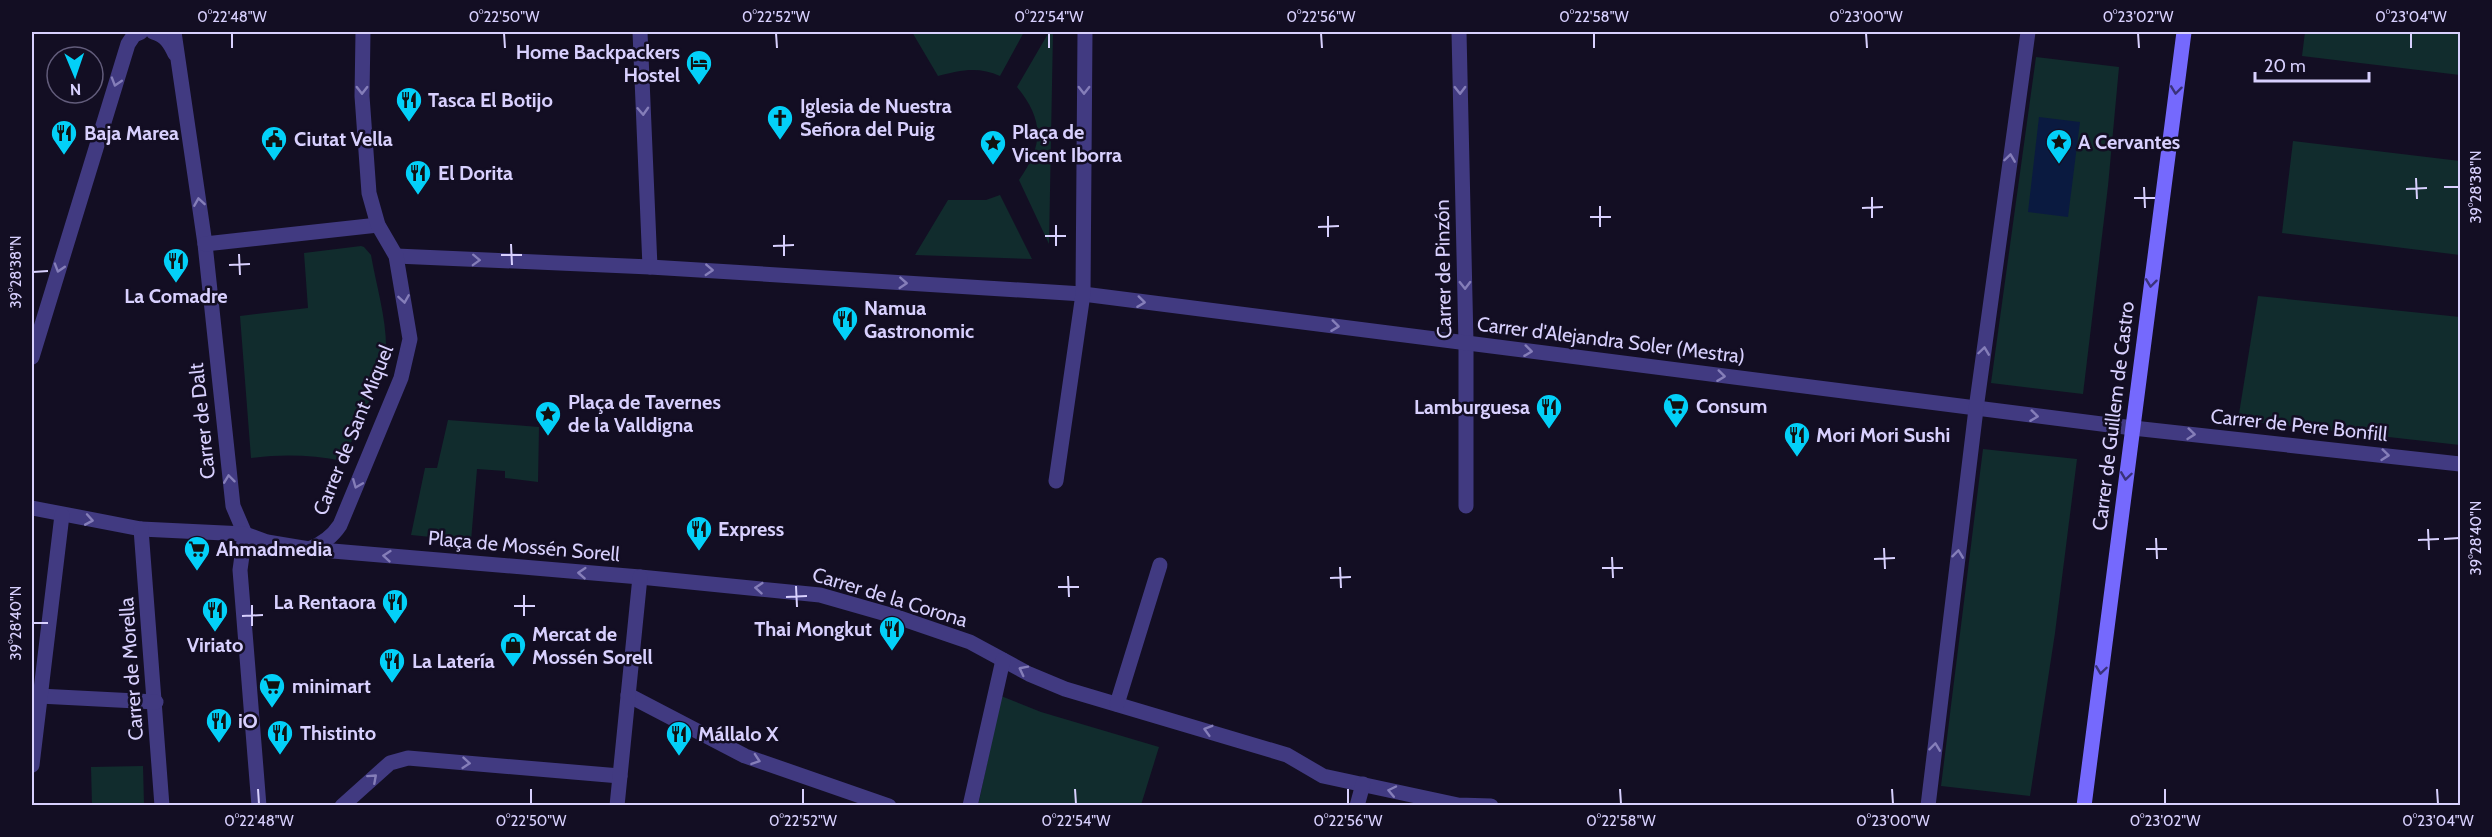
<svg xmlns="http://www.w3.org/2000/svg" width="2492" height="837" font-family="Cabin,sans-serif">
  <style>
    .green { fill: #112c2d }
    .water { fill: #0a1a40 }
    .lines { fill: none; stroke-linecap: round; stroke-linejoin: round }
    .street { stroke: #413a81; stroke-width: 15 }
    .secondary { stroke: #7569fd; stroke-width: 15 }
    .oneway { stroke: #857eb9 }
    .oneway2 { stroke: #3a327a }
    .ticks { fill: none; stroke: #d8d0fe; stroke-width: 2 }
    .labels { text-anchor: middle; stroke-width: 5; stroke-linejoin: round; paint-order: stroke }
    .poi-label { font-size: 20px; font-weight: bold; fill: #d8d0fe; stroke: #130e23; text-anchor: start }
    .street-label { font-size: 20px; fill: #d8d0fe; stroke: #130e23 }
    .neatline { fill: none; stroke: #d8d0fe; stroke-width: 2 }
    .ticks-label { font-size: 15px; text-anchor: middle; fill: #d8d0fe }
  </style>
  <rect width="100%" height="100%" fill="#130e23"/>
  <g class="green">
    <path d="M912,32H1024L1000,76C979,66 960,70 938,76Z"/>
    <path d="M1049,32H1053L1049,244L1019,180C1044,145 1044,120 1017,87Z"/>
    <path d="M2305,32H2460V75L2302,56Z"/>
    <path d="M2036,57L2119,67L2108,186L2083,394L1991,383Z"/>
    <path d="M2293,141L2460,161V255L2282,233Z"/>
    <path d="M1000,195L1032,259L915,255L948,200H986Z"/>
    <path d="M361,246L364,247L371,255C377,290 390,329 385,365L343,461C312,455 283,454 251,458L240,316L308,308L304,253Z"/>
    <path d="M2258,296L2460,317V445L2238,420Z"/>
    <path d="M448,420L539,427L538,482L505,478V471L477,469L471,541L411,535L425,468H437Z"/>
    <path d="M1983,449L2077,459L2055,633L2030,796L1941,786Z"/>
    <path d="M1001,696L1041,712L1159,747L1141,805L978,806Z"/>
    <path d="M143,766L144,805H92L91,767Z"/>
  </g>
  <path class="water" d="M2039,117L2080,122L2068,217L2028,212Z"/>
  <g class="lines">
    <g class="street">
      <path d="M153,32C165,35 170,43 175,54"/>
      <path d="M174,32L205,244L233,506L245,534L240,570L259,806"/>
      <path d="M640,32L650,267"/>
      <path d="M1459,32L1466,343V506"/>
      <path d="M205,244L378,225"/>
      <path d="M396,256L650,267L1083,294L2133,428L2460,464"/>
      <path d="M32,357L128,44L134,35L141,32"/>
      <path d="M1056,481L1083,294L1085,32"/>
      <path d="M32,508L141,529L245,534L267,542L309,549L640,577L820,595L897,617L970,642L1029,674L1065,689L1287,755L1323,776L1458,805L1491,806"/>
      <path d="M141,529L162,806"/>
      <path d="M309,549C323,544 332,537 340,525L401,378L410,339L396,256L378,225L369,193L362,96L363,32"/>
      <path d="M628,695L745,756L889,806"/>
      <path d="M39,696L156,702"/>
      <path d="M1117,704L1160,565"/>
      <path d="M32,765L62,515"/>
      <path d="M342,806L390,763L408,758L620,776"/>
      <path d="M617,806L640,577"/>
      <path d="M970,806L1003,660"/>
      <path d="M1357,806L1363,784"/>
      <path d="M1928,806L1976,409L2028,32"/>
    </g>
    <path class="secondary" d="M2084,806L2184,32"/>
  </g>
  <defs><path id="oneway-chevron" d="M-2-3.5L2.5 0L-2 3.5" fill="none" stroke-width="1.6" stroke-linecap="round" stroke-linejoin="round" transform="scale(1.5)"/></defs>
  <g class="oneway">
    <use href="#oneway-chevron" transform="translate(116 82) rotate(107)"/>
    <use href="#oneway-chevron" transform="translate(362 90) rotate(90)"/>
    <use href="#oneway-chevron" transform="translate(1084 90) rotate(90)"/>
    <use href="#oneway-chevron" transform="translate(1460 90) rotate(89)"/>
    <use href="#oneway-chevron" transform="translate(643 111) rotate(87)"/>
    <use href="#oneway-chevron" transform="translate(2010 158) rotate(-82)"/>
    <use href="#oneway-chevron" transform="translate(199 202) rotate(-99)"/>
    <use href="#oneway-chevron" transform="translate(476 260) rotate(2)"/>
    <use href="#oneway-chevron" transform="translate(59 268) rotate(107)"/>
    <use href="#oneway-chevron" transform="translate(709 270) rotate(3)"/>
    <use href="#oneway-chevron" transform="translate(903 283) rotate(4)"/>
    <use href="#oneway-chevron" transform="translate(1465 285) rotate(89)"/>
    <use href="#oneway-chevron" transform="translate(404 299) rotate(81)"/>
    <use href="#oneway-chevron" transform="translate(1141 302) rotate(7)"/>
    <use href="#oneway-chevron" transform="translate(1335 326) rotate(7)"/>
    <use href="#oneway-chevron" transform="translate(1528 351) rotate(7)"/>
    <use href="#oneway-chevron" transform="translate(1984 351) rotate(-82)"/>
    <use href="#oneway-chevron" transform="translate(1721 376) rotate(7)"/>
    <use href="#oneway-chevron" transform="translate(2034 416) rotate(7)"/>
    <use href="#oneway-chevron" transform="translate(2191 434) rotate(6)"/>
    <use href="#oneway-chevron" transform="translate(2385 455) rotate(6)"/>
    <use href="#oneway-chevron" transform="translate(229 479) rotate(-97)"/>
    <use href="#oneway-chevron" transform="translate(357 484) rotate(112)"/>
    <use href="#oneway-chevron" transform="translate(89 520) rotate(10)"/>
    <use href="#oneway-chevron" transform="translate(1958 554) rotate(-83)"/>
    <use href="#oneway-chevron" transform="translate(387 556) rotate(-175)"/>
    <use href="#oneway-chevron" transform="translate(582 573) rotate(-176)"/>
    <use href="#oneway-chevron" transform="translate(759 588) rotate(-175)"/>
    <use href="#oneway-chevron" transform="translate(1023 670) rotate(-153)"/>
    <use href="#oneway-chevron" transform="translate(1208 730) rotate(-164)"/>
    <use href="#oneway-chevron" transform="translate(1935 747) rotate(-83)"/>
    <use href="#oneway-chevron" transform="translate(756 760) rotate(19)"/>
    <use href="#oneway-chevron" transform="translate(466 763) rotate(5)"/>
    <use href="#oneway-chevron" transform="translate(373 778) rotate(-42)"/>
    <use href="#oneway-chevron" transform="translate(1392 791) rotate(-168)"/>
  </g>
  <g class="oneway2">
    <use href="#oneway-chevron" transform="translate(2176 90) rotate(97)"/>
    <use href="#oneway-chevron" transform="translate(2151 283) rotate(97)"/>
    <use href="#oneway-chevron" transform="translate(2126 476) rotate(98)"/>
    <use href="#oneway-chevron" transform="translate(2101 670) rotate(98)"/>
  </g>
  <path class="ticks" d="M232,33V48M504,33L505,48M776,33L777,48M1049,33V48M1321,33L1322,48M1594,33V48M1866,33L1867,48M2138,33L2139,48M2411,33V48M2416,178L2417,199M2144,187L2145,208M2444,187H2459M2406,189L2427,188M1872,197V218M2134,198H2155M1600,206V227M1862,208L1883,207M1328,216V237M1590,217H1611M1056,225V246M1318,227L1339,226M784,235V256M1045,236H1066M511,244L512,265M773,246L794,245M239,254L240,275M501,255H522M229,265L250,264M33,272L48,271M2428,529L2429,550M2156,538L2157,559M2444,539L2459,538M2418,540L2439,539M1884,548L1885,569M2146,549H2167M1612,557L1613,578M1874,559L1895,558M1340,567L1341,588M1602,568H1623M1068,576L1069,597M1330,578L1351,577M796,586L797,607M1058,587H1079M524,595V616M786,597L807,596M252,605V626M514,606H535M242,616L263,615M33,623H48M258,789L259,804M531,789V804M803,789V804M1075,789L1076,804M1348,789V804M1620,789L1621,804M1892,789L1893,804M2165,789V804M2437,789L2438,804"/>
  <defs>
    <g id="hotel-pin" transform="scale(1.35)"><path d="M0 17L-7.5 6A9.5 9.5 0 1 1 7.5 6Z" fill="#03d0f8" stroke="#130e23"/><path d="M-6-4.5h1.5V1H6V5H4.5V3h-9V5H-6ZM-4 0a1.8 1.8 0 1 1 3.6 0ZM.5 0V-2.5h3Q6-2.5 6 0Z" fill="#111"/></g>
    <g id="restaurant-pin" transform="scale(1.35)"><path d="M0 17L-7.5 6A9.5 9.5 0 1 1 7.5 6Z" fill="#03d0f8" stroke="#130e23"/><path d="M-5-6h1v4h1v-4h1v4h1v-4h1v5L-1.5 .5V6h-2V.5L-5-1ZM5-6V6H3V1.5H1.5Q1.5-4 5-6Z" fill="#111"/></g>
    <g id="church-pin" transform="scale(1.35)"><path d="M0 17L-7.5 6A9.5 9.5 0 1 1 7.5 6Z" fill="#03d0f8" stroke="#130e23"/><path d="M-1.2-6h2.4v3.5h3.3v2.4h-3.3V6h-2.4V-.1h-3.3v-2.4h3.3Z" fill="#111"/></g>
    <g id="civic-pin" transform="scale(1.35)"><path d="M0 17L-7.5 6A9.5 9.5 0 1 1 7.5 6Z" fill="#03d0f8" stroke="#130e23"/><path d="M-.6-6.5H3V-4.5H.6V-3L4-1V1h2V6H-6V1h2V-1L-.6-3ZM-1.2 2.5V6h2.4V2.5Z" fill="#111"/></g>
    <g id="sight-pin" transform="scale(1.35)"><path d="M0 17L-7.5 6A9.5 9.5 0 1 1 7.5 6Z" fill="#03d0f8" stroke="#130e23"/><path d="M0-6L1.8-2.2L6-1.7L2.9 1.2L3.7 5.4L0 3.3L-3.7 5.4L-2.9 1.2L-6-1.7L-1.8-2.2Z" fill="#111"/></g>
    <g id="supermarket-pin" transform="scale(1.35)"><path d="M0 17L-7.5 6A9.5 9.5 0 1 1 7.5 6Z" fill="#03d0f8" stroke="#130e23"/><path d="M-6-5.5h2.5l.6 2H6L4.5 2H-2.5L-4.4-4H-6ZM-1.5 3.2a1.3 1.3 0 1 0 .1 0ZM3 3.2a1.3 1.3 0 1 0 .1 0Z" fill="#111"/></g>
    <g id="shop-pin" transform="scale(1.35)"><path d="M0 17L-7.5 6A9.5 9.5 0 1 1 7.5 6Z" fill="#03d0f8" stroke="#130e23"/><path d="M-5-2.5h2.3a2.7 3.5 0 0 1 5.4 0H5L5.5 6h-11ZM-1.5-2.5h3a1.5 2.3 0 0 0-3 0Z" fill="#111"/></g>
  </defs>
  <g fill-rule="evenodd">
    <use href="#hotel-pin" x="699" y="63"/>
    <use href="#restaurant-pin" x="409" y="100"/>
    <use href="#church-pin" x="780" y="118"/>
    <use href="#restaurant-pin" x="64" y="133"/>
    <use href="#civic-pin" x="274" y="139"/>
    <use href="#sight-pin" x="2059" y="142"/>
    <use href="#sight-pin" x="993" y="143"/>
    <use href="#restaurant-pin" x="418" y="173"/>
    <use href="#restaurant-pin" x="176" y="261"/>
    <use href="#restaurant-pin" x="845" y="319"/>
    <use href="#supermarket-pin" x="1676" y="406"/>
    <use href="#restaurant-pin" x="1549" y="407"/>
    <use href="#sight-pin" x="548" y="414"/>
    <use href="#restaurant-pin" x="1797" y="435"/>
    <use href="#restaurant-pin" x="699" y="529"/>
    <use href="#supermarket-pin" x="197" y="549"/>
    <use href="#restaurant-pin" x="395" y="602"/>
    <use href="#restaurant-pin" x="215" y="610"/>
    <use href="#restaurant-pin" x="892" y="629"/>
    <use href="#shop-pin" x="513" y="645"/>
    <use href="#restaurant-pin" x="392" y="661"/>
    <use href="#supermarket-pin" x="272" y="686"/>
    <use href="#restaurant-pin" x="219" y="721"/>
    <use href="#restaurant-pin" x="280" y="733"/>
    <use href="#restaurant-pin" x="679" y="734"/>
  </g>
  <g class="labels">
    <g class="poi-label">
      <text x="680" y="59" text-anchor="end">Home Backpackers<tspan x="680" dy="23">Hostel</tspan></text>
      <text x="428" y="107">Tasca El Botijo</text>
      <text x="800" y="113">Iglesia de Nuestra<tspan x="800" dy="23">Señora del Puig</tspan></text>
      <text x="1012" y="139">Plaça de<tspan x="1012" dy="23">Vicent Iborra</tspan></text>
      <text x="84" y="140">Baja Marea</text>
      <text x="294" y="146">Ciutat Vella</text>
      <text x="2078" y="149">A Cervantes</text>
      <text x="438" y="180">El Dorita</text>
      <text x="176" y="303" text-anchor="middle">La Comadre</text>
      <text x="864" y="315">Namua<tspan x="864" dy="23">Gastronomic</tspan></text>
      <text x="568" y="409">Plaça de Tavernes<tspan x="568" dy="23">de la Valldigna</tspan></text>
      <text x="1696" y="413">Consum</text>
      <text x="1530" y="414" text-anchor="end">Lamburguesa</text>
      <text x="1816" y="442">Mori Mori Sushi</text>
      <text x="718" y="536">Express</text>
      <text x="216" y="556">Ahmadmedia</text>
      <text x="376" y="609" text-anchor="end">La Rentaora</text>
      <text x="872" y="636" text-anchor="end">Thai Mongkut</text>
      <text x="532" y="641">Mercat de<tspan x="532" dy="23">Mossén Sorell</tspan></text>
      <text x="215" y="652" text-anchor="middle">Viriato</text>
      <text x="412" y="668">La Latería</text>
      <text x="292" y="693">minimart</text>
      <text x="238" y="728">iO</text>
      <text x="300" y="740">Thistinto</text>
      <text x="698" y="741">Mállalo X</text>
    </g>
    <g class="street-label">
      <text transform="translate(1443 269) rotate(-91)" y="7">Carrer de Pinzón</text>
      <text transform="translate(1611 340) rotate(7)" y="7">Carrer d'Alejandra Soler (Mestra)</text>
      <text transform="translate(2113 416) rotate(-83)" y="7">Carrer de Guillem de Castro</text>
      <text transform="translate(202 421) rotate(-96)" y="7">Carrer de Dalt</text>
      <text transform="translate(2299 425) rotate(6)" y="7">Carrer de Pere Bonfill</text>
      <text transform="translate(353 430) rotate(-68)" y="7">Carrer de Sant Miquel</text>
      <text transform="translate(524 546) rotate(5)" y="7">Plaça de Mossén Sorell</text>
      <text transform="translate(890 597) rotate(17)" y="7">Carrer de la Corona</text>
      <text transform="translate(131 669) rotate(-94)" y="7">Carrer de Morella</text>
    </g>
  </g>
  <rect width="2492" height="837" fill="none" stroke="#130e23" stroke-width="66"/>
  <g transform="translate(75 75) rotate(178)"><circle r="28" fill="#130e23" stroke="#625c7b" stroke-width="1.5"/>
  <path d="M0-4.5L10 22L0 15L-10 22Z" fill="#03d0f8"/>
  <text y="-9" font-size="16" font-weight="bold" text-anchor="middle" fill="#d8d0fe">N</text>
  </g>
  <path d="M2255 72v9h114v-9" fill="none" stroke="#d8d0fe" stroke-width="3"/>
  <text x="2264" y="72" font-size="18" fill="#d8d0fe" stroke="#130e23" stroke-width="4.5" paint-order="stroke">20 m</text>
  <rect x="33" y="33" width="2426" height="771" class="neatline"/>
  <g class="ticks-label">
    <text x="232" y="22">0°22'48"W</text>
    <text x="504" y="22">0°22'50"W</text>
    <text x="776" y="22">0°22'52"W</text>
    <text x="1049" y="22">0°22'54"W</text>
    <text x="1321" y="22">0°22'56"W</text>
    <text x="1594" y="22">0°22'58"W</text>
    <text x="1866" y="22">0°23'00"W</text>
    <text x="2138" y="22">0°23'02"W</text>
    <text x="2411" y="22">0°23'04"W</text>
    <text transform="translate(2476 187) rotate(-90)" y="5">39°28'38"N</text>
    <text transform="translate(16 272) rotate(-90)" y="5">39°28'38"N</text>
    <text transform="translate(2476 538) rotate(-90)" y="5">39°28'40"N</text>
    <text transform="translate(16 623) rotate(-90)" y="5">39°28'40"N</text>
    <text x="259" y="826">0°22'48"W</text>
    <text x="531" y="826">0°22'50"W</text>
    <text x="803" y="826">0°22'52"W</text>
    <text x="1076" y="826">0°22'54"W</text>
    <text x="1348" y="826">0°22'56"W</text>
    <text x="1621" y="826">0°22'58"W</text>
    <text x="1893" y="826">0°23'00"W</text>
    <text x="2165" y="826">0°23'02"W</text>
    <text x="2438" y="826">0°23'04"W</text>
  </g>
</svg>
